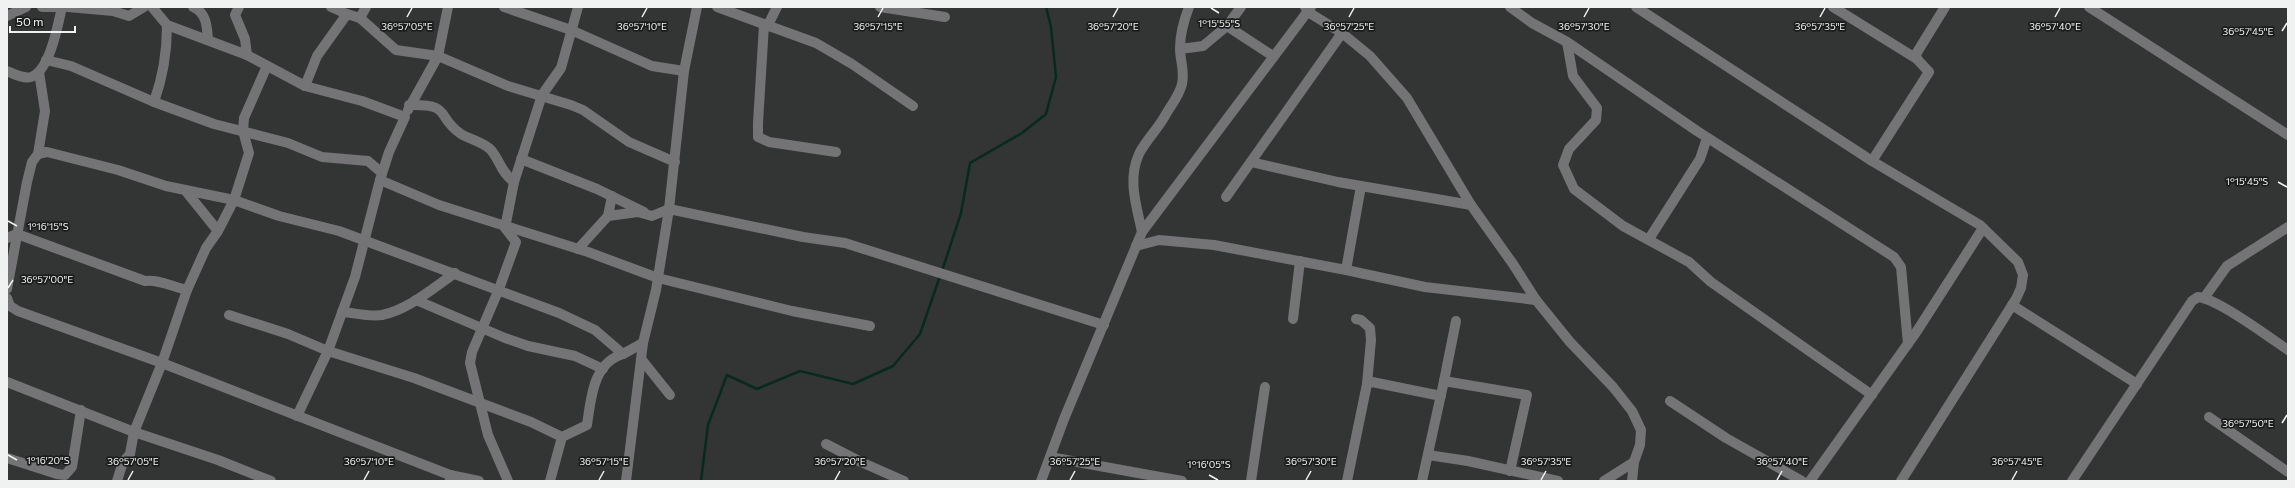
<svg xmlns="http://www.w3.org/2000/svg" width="2295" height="488" font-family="Commissioner,sans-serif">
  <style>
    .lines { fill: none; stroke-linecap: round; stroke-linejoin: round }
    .stream { stroke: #09291f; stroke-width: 2.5 }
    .minor { stroke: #747375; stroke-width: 10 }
    .ticks { fill: none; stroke: #f0f2f1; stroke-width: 1.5 }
    .ticks-label { font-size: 10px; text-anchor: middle; fill: #f0f2f1; stroke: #1b1c1c; stroke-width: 3.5; stroke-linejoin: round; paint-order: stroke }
  </style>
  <rect width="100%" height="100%" fill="#323534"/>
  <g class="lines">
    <g class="stream">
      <path d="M942,271L961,213L970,163L1022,133L1046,114L1056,77L1051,27L1046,7"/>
      <path d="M701,481L708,425L727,375L757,389L800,371L853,384L893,366L920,334L940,276"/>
    </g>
    <g class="minor">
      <path d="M42,7H60"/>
      <path d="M68,7L113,11L129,16L144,7"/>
      <path d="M152,7L167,25L247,55L305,86L362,101L405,117L389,152L380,180L355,277L328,351L297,416"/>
      <path d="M193,7C207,13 207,27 208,40"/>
      <path d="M239,7L235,15L245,39L247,55"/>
      <path d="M331,7L347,14"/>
      <path d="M504,7L571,30L652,66L684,71"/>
      <path d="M697,7L684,71L669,209L803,237L845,243L1104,325"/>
      <path d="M717,7L816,43L852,64L913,106"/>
      <path d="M880,7L945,17"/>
      <path d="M1305,7L1308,12L1342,33L1370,56L1407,98L1471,205L1513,264L1536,300L1570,342L1613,387L1632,411L1641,430L1640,445L1634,462L1632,481"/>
      <path d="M1510,7L1532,23L1567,42L1697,131L1894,257L1901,267L1908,344"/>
      <path d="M1636,7L1872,161L1980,225L2018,262L2023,275L2021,288L2016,299L1901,481"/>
      <path d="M1833,7L1917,59"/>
      <path d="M2089,7L2288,135"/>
      <path d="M7,16L26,7"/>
      <path d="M360,18L366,7"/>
      <path d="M764,25L758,123V137L769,142L836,152"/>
      <path d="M1227,26L1273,56"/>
      <path d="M767,27L777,7"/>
      <path d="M1567,42L1573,76L1597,108L1596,120L1569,149L1563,165L1574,189L1623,226L1689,262L1711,282L1872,395"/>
      <path d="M1180,49L1203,46L1227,26L1241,7"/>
      <path d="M46,60L71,66L154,102L214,124L288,143L322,157L368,161L382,173"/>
      <path d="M7,71C14,74 23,79 31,77C50,71 58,24 62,7"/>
      <path d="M305,86L317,56L347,14L360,18L396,50L438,56L508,86L571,105L583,110L629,142L675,162"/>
      <path d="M154,102C163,77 167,52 167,25"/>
      <path d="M409,105C453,104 435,116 461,134C471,140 483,142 491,150C501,162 500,171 514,182L505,228L516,242L499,289L472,352L470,363L488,435L508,481"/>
      <path d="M408,110L438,56L448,7"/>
      <path d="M38,154L47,152L118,170L166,186L234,200L279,216L339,231L559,313L595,330L623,354L643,343"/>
      <path d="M521,159L597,189L644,212"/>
      <path d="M1872,161L1929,72L1917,59L1916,54L1945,7"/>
      <path d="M1251,162L1338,182L1471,205"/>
      <path d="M380,180L439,205L588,252L658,278L792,311L870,326"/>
      <path d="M514,182L542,95L561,68L578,7"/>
      <path d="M185,190L218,231"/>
      <path d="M1226,197L1342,33"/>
      <path d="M608,216L612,196"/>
      <path d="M1142,232C1137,207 1127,180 1139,154C1145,141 1159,128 1166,114C1172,104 1179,96 1182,84C1185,71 1180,61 1180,48C1180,34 1184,20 1189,7"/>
      <path d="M7,238L17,234L145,281C159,279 172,287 187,290"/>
      <path d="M1649,239L1700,159L1707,138"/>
      <path d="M1136,246L1159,240L1214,245L1346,270L1425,287L1536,300"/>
      <path d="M578,249L608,216L638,212L652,216L669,209L656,290L643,343L626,481"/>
      <path d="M1346,270L1361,186"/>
      <path d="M7,289L27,182L32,162L38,154L45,111L39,72"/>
      <path d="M7,298L10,306L18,311L162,363L450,475V481"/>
      <path d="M2204,298L2227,266L2288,227"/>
      <path d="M416,300L505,338L528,346L575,356L603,369"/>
      <path d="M2012,305L2137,384"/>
      <path d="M342,312C355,313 369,317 382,315C408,310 433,288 455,273"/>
      <path d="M229,315L288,334L328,351L414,378L531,422L562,437"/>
      <path d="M1293,319L1300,261"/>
      <path d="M642,360L670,395"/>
      <path d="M1444,381L1456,321"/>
      <path d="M7,382L134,432L218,460L271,481"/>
      <path d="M1367,384L1372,382L1441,396"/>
      <path d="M1670,401L1726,438L1802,481"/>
      <path d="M2209,417L2288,472"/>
      <path d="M826,444L861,462L904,481"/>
      <path d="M1428,455L1468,461L1558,481"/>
      <path d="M1050,457L1182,481"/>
      <path d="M7,458L57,474L65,475L72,467L81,410"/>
      <path d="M450,475L479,481"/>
      <path d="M117,481L123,462L130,454L134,432L162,363L187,290L206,248L218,231L234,200L249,153L243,131L244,118L267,66"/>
      <path d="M550,481L562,437L587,425C591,398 593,363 623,354"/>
      <path d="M1041,481L1064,419L1142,232L1311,7"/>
      <path d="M1251,481L1265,387"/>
      <path d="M1347,481L1367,384L1371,340L1370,328L1361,320L1356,319"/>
      <path d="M1422,481L1444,381L1527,395L1510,471"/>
      <path d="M1604,481L1634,462"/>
      <path d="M1810,481L1917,331L1983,228"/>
      <path d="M2072,481L2192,301L2198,297C2218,299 2269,337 2288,350"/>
    </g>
  </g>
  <path class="ticks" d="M1211,8L1219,13M407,17L412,8M642,17L647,8M878,17L883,8M1113,17L1118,8M1349,17L1354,8M1584,17L1589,8M1820,17L1825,8M2055,17L2060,8M2282,31L2287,23M2278,182L2287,187M8,221L17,226M8,288L13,280M2282,423L2287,415M8,455L17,460M1209,475L1218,480M128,480L133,471M364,480L369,471M599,480L604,471M835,480L840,471M1070,480L1075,471M1306,480L1311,471M1541,480L1546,471M1777,480L1782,471M2012,480L2017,471"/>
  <g class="ticks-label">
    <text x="1219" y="27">1°15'55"S</text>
    <text x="1349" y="30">36°57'25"E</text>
    <text x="407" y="30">36°57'05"E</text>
    <text x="642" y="30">36°57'10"E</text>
    <text x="878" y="30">36°57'15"E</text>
    <text x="1113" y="30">36°57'20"E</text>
    <text x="1584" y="30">36°57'30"E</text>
    <text x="1820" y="30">36°57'35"E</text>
    <text x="2055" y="30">36°57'40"E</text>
    <text x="2248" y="35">36°57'45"E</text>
    <text x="2247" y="185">1°15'45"S</text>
    <text x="48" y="230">1°16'15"S</text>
    <text x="47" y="283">36°57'00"E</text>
    <text x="2248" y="427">36°57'50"E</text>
    <text x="48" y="464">1°16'20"S</text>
    <text x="133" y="465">36°57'05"E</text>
    <text x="369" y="465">36°57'10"E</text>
    <text x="604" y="465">36°57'15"E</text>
    <text x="840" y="465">36°57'20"E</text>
    <text x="1075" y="465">36°57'25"E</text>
    <text x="1311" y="465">36°57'30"E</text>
    <text x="1546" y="465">36°57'35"E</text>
    <text x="1782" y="465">36°57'40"E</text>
    <text x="2017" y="465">36°57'45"E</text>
    <text x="1209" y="468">1°16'05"S</text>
  </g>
  <rect width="2295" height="488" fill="none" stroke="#f0f2f1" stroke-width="16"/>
  <path d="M10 26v6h65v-6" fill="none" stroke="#f0f2f1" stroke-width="2"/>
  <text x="16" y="26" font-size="12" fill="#f0f2f1" stroke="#1b1c1c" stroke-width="3" paint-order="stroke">50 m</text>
</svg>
